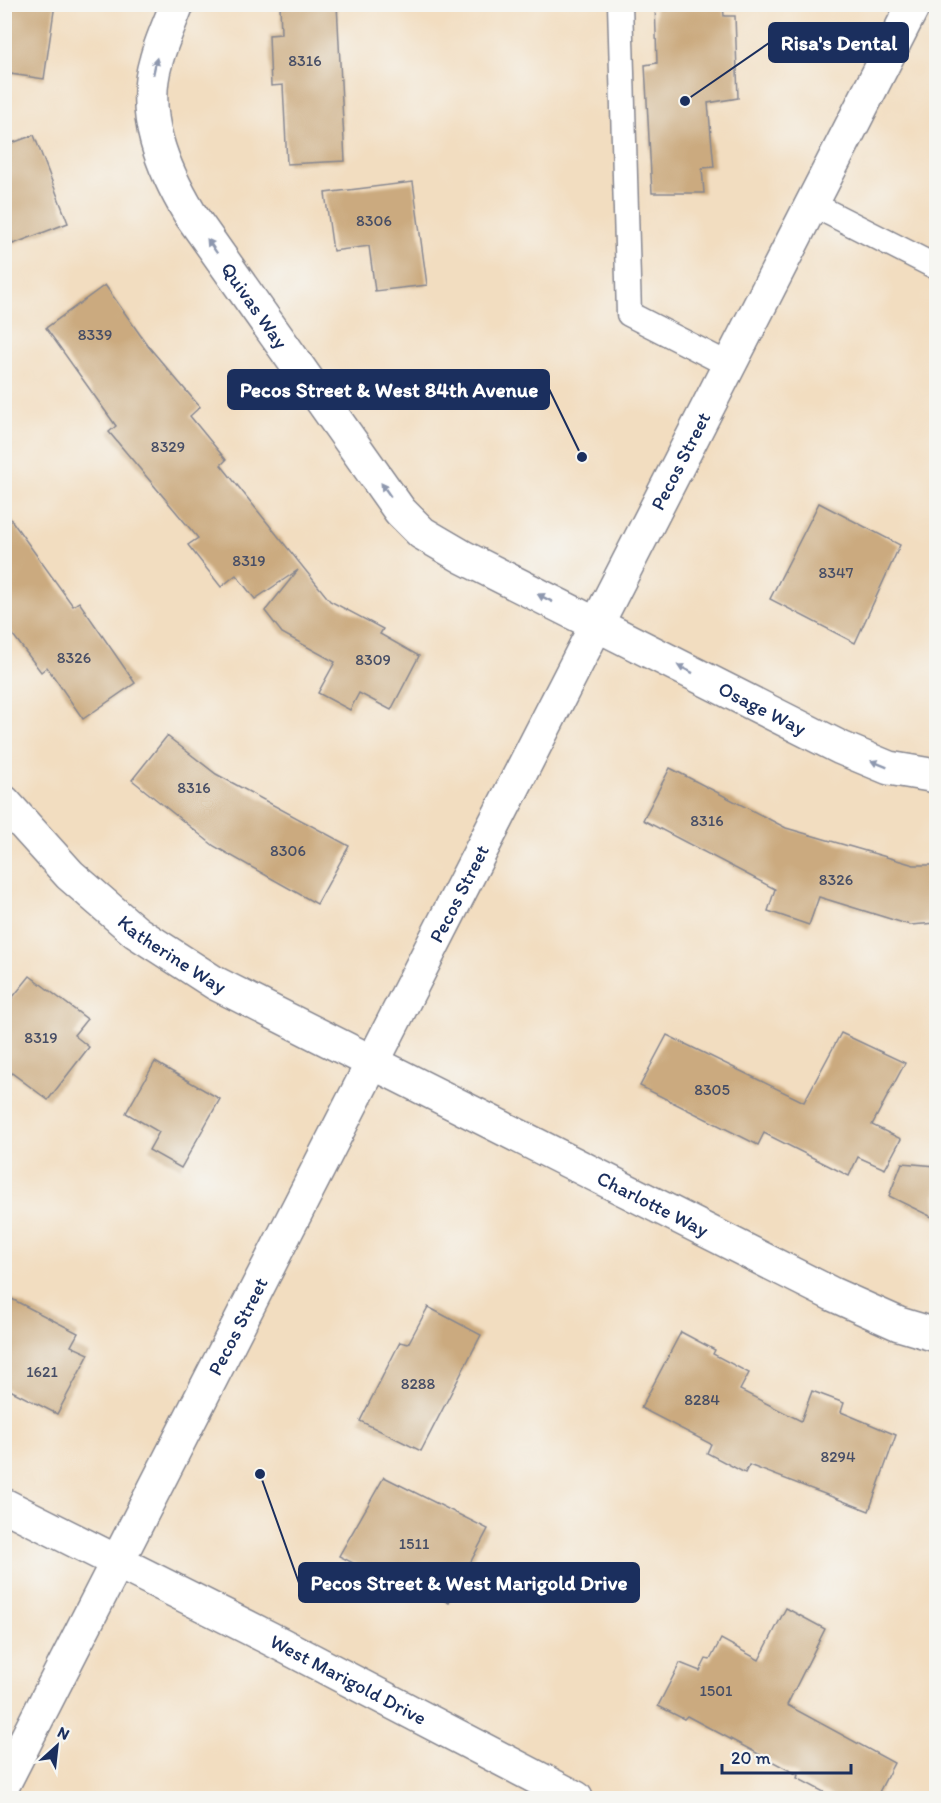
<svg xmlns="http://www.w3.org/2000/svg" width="941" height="1803" font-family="Itim,sans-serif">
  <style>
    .building { fill: #cbaa7f }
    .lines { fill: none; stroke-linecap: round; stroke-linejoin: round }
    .service-casing { stroke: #86868f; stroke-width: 27 }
    .minor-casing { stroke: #86868f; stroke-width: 36 }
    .secondary-casing { stroke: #86868f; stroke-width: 36 }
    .service { stroke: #fff; stroke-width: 24 }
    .minor { stroke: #fff; stroke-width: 33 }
    .secondary { stroke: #fff; stroke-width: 33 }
    .oneway { fill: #8d97ae }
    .labels { text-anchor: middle; stroke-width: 6; stroke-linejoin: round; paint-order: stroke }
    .number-label { font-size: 16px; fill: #474e66 }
    .street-label { font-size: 20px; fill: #1b2f5e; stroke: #f6f6f2 }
    .leader { fill: none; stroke: #1b2f5e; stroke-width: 2 }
    .callout-dot { fill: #1b2f5e; stroke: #f6f6f2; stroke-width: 2 }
    .callout { fill: #1b2f5e; stroke: #1b2f5e; stroke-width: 2 }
    .callout-label { font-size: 21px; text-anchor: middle; font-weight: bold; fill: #fff }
  </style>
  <rect width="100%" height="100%" fill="#f6f6f2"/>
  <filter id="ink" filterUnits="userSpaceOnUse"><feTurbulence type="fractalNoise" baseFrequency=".0167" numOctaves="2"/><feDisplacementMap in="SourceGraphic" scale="12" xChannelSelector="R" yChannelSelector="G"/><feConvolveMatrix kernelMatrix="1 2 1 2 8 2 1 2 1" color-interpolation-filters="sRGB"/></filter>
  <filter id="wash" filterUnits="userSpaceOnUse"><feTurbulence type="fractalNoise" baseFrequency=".008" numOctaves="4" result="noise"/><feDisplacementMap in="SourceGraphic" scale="24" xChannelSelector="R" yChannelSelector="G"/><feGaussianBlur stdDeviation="1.35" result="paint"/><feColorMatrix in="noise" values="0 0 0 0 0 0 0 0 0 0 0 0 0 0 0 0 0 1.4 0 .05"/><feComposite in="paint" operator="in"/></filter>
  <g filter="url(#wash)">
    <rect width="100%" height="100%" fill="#f2ddc0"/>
    <g id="blocks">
      <g class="building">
        <path d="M4,4H55L44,79L4,73Z"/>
        <path d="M280,4H337L345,161L287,164L283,85L271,86L269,35L281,34Z"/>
        <path d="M655,4H723L724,16H735L738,98L708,103L714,167L702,168L704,193H652L645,65L657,63Z"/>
        <path d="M34,135L68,223L13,244L4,222V146Z"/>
        <path d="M413,182L427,285L375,291L369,246L333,251L325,193Z"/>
        <path d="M105,285L148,346L200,407L190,416L226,460L221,465L330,601L383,629L380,634L419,656L391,710L359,693L350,710L318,693L335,662L282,633L265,611L298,570L255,599L236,575L221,587L188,545L198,538L109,432L116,426L46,328Z"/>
        <path d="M819,503L900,545L855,643L770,599Z"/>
        <path d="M4,510L73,606L79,602L135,683L83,719L47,667L41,672L4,623Z"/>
        <path d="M167,736L216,774L349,846L317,904L214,846L132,780Z"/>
        <path d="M670,768L786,828L914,865H936V923L910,925L819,897L809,925L768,911L775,889L643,820Z"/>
        <path d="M30,976L87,1019L74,1035L89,1047L48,1100L4,1067V1008Z"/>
        <path d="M841,1033L905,1063L872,1125L901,1139L885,1169L858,1157L849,1176L764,1133L758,1145L640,1086L667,1035L804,1102Z"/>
        <path d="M155,1062L220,1099L181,1168L149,1150L159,1132L126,1113Z"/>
        <path d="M902,1163L936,1166V1219L889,1196Z"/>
        <path d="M4,1295L78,1333L71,1346L89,1354L57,1414L4,1387Z"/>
        <path d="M428,1307L481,1335L421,1451L360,1421L400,1342L408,1344Z"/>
        <path d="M681,1332L715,1350L713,1354L749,1373L740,1390L801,1421L812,1391L844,1403L841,1412L896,1435L869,1511L749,1465L745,1473L707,1453L711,1444L641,1408Z"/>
        <path d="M384,1477L488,1529L449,1603L412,1584L409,1591L339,1556Z"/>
        <path d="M786,1608L825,1629L787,1705L894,1763L876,1798H835L797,1778L798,1775L687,1716L684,1719L658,1706L680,1663L700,1671L706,1659L710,1660L721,1639L759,1660Z"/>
      </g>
    </g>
  </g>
  <g filter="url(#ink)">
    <use href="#blocks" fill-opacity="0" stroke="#86868f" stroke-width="1.5"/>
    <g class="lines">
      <g class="service-casing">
        <g id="service">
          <path d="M620,4L629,314L729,365"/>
          <path d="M812,204L936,267"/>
        </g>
      </g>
      <g class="minor-casing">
        <g id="minor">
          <path id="s1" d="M177,4C170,23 161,42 156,61C140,115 163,169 190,214L400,511L422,533L463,557L841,748L889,768L936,776"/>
          <path id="s2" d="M4,802L70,875L136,932L215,983L832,1294L899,1324L936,1335"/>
          <path id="s3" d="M4,1505L269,1638L576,1798"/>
        </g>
      </g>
      <g class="secondary-casing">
        <g id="secondary">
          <path id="s4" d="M4,1783L914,4"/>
        </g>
      </g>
      <use href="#service" class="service"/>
      <use href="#minor" class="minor"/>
      <use href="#secondary" class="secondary"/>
    </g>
    <defs><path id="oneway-solid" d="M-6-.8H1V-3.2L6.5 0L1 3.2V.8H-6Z" transform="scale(1.5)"/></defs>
    <g class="oneway">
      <use href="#oneway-solid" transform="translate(155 66) rotate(-78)"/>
      <use href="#oneway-solid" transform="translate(212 246) rotate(-125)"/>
      <use href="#oneway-solid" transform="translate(386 490) rotate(-125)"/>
      <use href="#oneway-solid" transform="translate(545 598) rotate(-153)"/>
      <use href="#oneway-solid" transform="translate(685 669) rotate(-153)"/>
      <use href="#oneway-solid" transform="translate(879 764) rotate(-158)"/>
    </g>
  </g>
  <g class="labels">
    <g class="number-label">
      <text x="305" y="66">8316</text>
      <text x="374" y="226">8306</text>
      <text x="95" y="340">8339</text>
      <text x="168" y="452">8329</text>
      <text x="249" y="566">8319</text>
      <text x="836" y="578">8347</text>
      <text x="74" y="663">8326</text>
      <text x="373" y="665">8309</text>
      <text x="194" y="793">8316</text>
      <text x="707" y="826">8316</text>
      <text x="288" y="856">8306</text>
      <text x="836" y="885">8326</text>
      <text x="41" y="1043">8319</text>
      <text x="712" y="1095">8305</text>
      <text x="42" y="1377">1621</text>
      <text x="418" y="1389">8288</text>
      <text x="702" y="1405">8284</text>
      <text x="838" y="1462">8294</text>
      <text x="414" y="1549">1511</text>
      <text x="716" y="1696">1501</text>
    </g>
    <g class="street-label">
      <text dy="7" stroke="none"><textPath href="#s1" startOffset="334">Quivas Way</textPath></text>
      <text dy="7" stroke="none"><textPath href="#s4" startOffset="1485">Pecos Street</textPath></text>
      <text dy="7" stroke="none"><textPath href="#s1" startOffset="1000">Osage Way</textPath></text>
      <text dy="7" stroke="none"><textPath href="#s4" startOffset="999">Pecos Street</textPath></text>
      <text dy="7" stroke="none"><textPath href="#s2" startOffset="228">Katherine Way</textPath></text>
      <text dy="7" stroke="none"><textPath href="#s2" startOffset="770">Charlotte Way</textPath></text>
      <text dy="7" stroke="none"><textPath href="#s4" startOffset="513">Pecos Street</textPath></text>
      <text dy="7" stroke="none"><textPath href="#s3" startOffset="386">West Marigold Drive</textPath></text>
    </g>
  </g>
  <path class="leader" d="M685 101L769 43M582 457L549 389M260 1474L299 1583"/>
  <g class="callout-dot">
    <circle cx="685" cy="101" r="6"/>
    <circle cx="582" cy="457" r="6"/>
    <circle cx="260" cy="1474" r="6"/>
  </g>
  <g class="callout">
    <rect x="769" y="23" width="139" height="39" rx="6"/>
    <rect x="228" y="370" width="321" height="39" rx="6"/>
    <rect x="299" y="1563" width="340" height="39" rx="6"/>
  </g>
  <g class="callout-label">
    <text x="839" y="50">Risa's Dental</text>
    <text x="389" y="397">Pecos Street &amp; West 84th Avenue</text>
    <text x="469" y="1590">Pecos Street &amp; West Marigold Drive</text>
  </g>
  <rect width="941" height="1803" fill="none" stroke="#f6f6f2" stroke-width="24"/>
  <g transform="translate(57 1746) rotate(27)" stroke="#f6f6f2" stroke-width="4.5" paint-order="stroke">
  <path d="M0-4.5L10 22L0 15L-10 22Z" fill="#1b2f5e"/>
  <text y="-9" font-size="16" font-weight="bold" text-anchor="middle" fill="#1b2f5e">N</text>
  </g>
  <path d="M722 1764v9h129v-9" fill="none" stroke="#1b2f5e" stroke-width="3"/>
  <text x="731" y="1764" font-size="18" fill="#1b2f5e" stroke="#f6f6f2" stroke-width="4.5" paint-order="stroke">20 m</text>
</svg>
